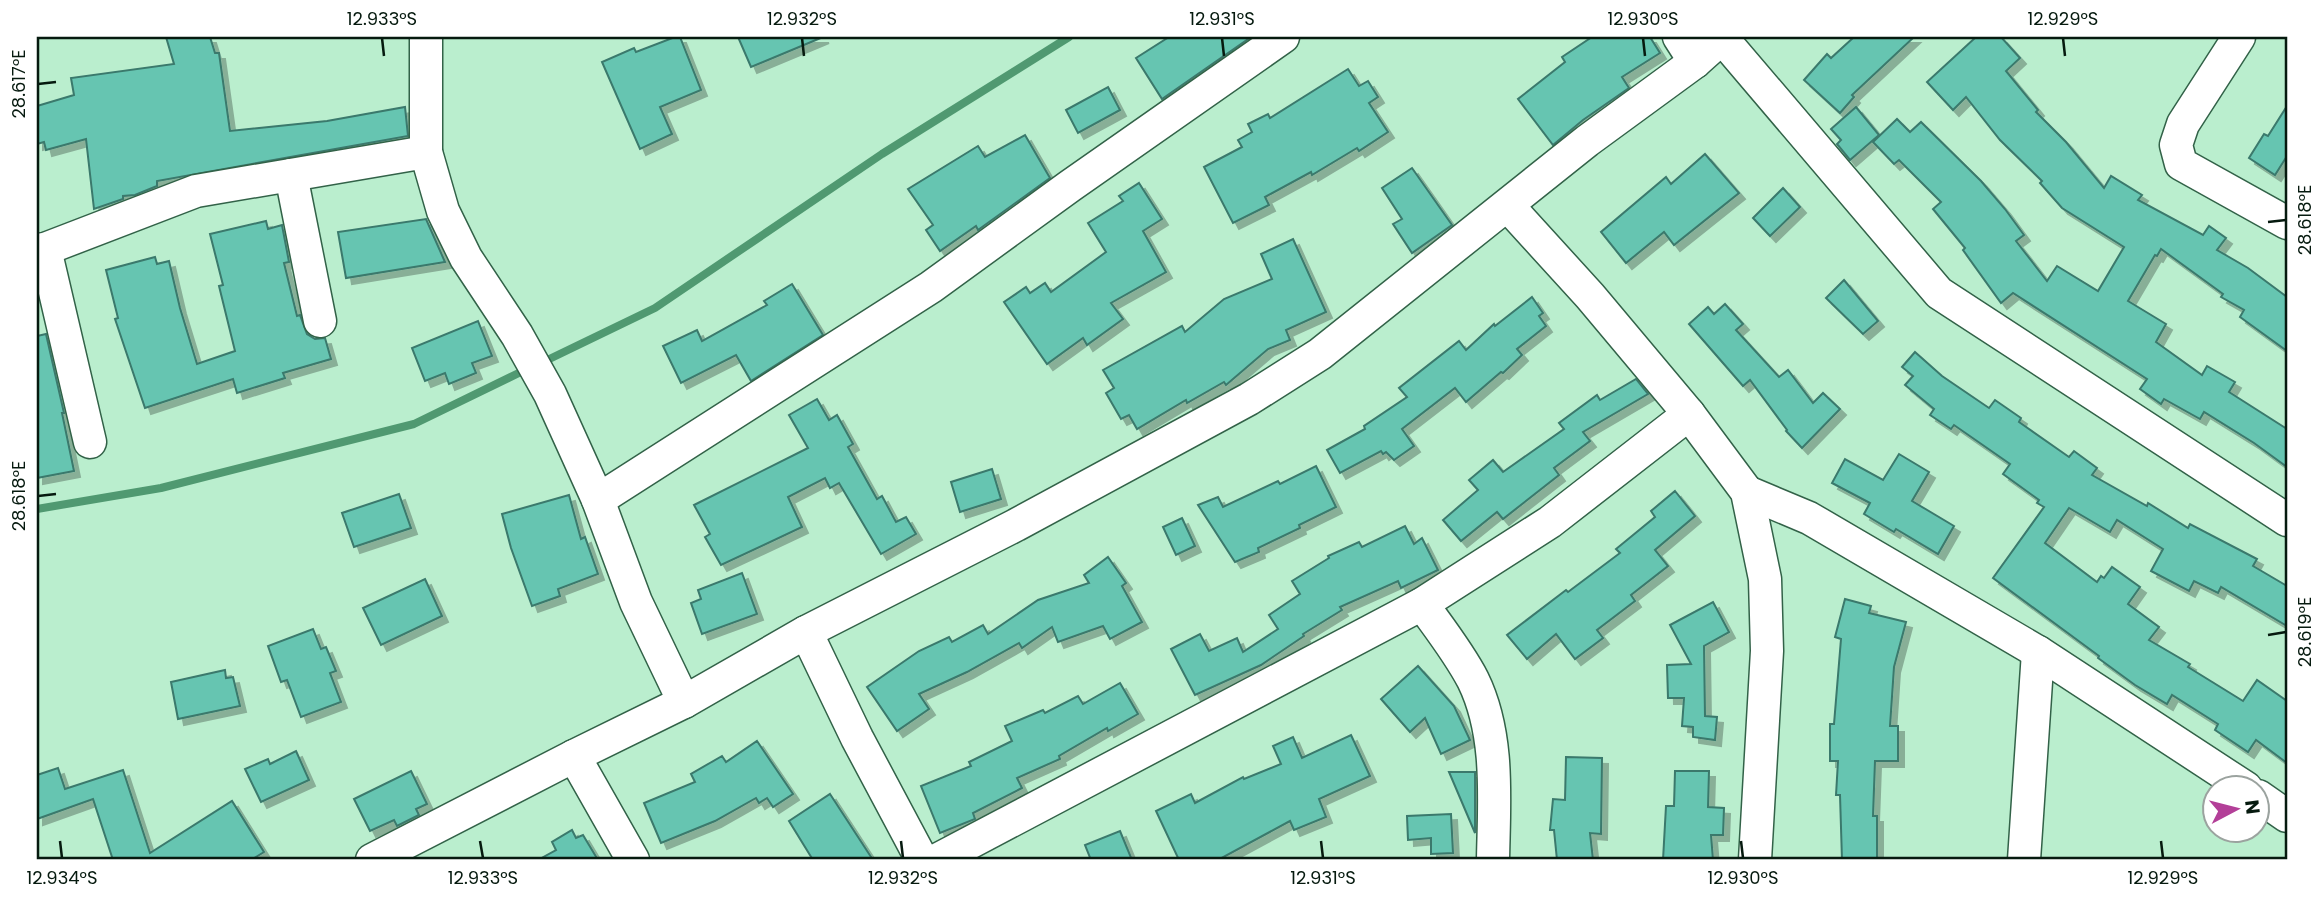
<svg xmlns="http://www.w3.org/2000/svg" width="2324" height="897" font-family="Poppins,sans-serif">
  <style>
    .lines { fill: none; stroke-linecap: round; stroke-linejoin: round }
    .stream { stroke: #509971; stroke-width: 8 }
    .building { fill: #66c5b1; stroke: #3a796c; stroke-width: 2; filter: url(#shadow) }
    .minor-casing { stroke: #326248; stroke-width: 35 }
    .minor { stroke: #fff; stroke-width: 32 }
    .ticks { fill: none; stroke: #061a0f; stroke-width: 2.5 }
    .neatline { fill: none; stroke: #061a0f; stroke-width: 2.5 }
    .ticks-label { font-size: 18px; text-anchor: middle; fill: #061a0f }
  </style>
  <defs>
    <filter id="shadow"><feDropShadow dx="6" dy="6" stdDeviation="0" flood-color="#0004"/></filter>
  </defs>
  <rect width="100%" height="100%" fill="#baeece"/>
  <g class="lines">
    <g class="stream">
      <path d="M539,364L655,308L882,154L1069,37"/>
      <path d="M37,509L161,488L414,424L527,369"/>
    </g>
  </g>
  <g class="building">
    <path d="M166,37H210L215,53H219L230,131L327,121L405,107L408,136L157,181V186L135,195L123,196V199L94,209L86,139L46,150L44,142L37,144V106L74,95L71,78L174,64Z"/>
    <path d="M675,37H680L701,90L660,107L672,134L640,149L602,62L634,48L636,52Z"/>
    <path d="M738,37H823L751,67Z"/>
    <path d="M1169,37H1251L1162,99L1136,58Z"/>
    <path d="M1592,37H1650L1660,53L1622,77L1629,88L1583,120L1553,145L1518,99L1565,62L1562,57Z"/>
    <path d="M1854,37H1914L1852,95L1854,97L1840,113L1804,80L1827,54L1831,58Z"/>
    <path d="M1976,37H2001L2020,58L2006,71L2038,110L2036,112L2066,142L2104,188L2111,176L2142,195L2138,200L2203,235L2209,226L2226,238L2217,250L2248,268L2287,297V351L2240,317L2244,310L2221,297L2223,294L2161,249L2157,256L2155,255L2128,301L2166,324L2156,342L2202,375L2207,366L2235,382L2229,392L2287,429V467L2254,443L2204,412L2200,419L2164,399L2161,404L2140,389L2147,379L2013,293L2001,303L1963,250L1965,248L1933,209L1941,202L1899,160L1894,164L1873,142L1897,119L1910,132L1921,122L1981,181L2005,209L2024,235L2016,241L2047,281L2057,266L2098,291L2124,247L2062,208L2040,183L2042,181L2000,140L1966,97L1953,110L1927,82Z"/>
    <path d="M1348,69L1359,86L1368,81L1378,97L1369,103L1388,132L1359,151L1357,148L1312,175L1311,172L1265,197L1269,205L1233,223L1204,167L1242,147L1238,140L1252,132L1248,124L1268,114L1270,118Z"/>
    <path d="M1108,87L1120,110L1078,133L1066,110Z"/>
    <path d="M2287,106V156L2275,175L2249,158L2264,134L2268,136Z"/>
    <path d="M1856,107L1879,135L1850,160L1837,144L1841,140L1831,129Z"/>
    <path d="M1025,135L1050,178L978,230L976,226L940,251L926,230L933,225L908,189L978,146L985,157Z"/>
    <path d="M1705,154L1739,193L1674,245L1664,232L1626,263L1601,232L1666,177L1671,184Z"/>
    <path d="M1412,168L1452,225L1412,253L1393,224L1402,219L1382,188Z"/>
    <path d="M1139,183L1162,219L1143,231L1166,272L1111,303L1123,319L1087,345L1083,338L1047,364L1004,302L1026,287L1030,293L1045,283L1051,292L1106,252L1088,223L1123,201L1119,196Z"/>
    <path d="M1783,188L1800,207L1770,236L1753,218Z"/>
    <path d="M426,219L445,262L346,278L338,232Z"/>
    <path d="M266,221L268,229L282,225L289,262L284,263L297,316L300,315L307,334L315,339L325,338L331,359L283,373L285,378L237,393L233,379L145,408L115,319L118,318L106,270L155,257L157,264L169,261L180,308L197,364L235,351L219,286L223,285L210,234Z"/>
    <path d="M1293,239L1326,312L1286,330L1290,340L1268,349L1226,385L1224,382L1187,403L1186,400L1137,429L1129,415L1121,419L1106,393L1114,388L1103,370L1182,326L1185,332L1224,299L1272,279L1261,254Z"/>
    <path d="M1844,280L1878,321L1863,334L1826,298Z"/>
    <path d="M792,284L823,335L751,381L736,355L681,383L663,346L697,330L702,341L767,305L764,301Z"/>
    <path d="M1532,297L1543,313L1539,316L1546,326L1517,349L1522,355L1503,373L1501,372L1466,402L1455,388L1402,429L1414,446L1394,460L1386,452L1383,454L1381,451L1340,473L1327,450L1365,429L1364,426L1407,397L1399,388L1459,341L1466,350L1494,324L1495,326Z"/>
    <path d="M1725,304L1743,324L1736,330L1779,377L1788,370L1813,403L1823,393L1840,409L1802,448L1786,431L1787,430L1750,380L1743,386L1689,324L1708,307L1714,314Z"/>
    <path d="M478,321L492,356L472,363L476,373L449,384L445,373L425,381L412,348Z"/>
    <path d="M46,334L64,413H62L74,471L37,478V336Z"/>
    <path d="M1915,352L1942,376L1989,408L1995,400L2021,418L2019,422L2069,457L2074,451L2097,468L2092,475L2147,506L2148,503L2188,528L2190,524L2257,559L2253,566L2287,586V626L2221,587L2218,593L2194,581L2189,591L2151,571L2163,549L2117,520L2110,532L2069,508L2045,543L2097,582L2101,576L2104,578L2112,567L2140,587L2128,604L2159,627L2149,640L2190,664L2188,667L2243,701L2257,680L2287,701V763L2256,740L2248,752L2215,730L2218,724L2172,695L2167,704L2135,685L2098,658L2099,656L1993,578L2044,507L2037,503L2039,500L2003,474L2010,464L1954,425L1951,429L1930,415L1934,409L1905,385L1913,376L1902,367Z"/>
    <path d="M1636,379L1648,394L1583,432L1590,441L1554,468L1559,475L1503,519L1497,512L1461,541L1443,520L1478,490L1469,480L1493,460L1503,472L1564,429L1559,423L1597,395L1600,400Z"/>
    <path d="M817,399L829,420L837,415L853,444L848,447L877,499L882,496L896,522L906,517L916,534L881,554L839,483L830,488L825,478L788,497L802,527L721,565L705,537L710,534L694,505L808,448L789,415Z"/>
    <path d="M1899,454L1929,472L1912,501L1954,526L1938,554L1896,529L1894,532L1864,514L1870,503L1832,483L1845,459L1883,480Z"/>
    <path d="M1316,466L1336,507L1299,525L1300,528L1258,548L1259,552L1235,562L1198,505L1218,497L1223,507L1278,481L1280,484Z"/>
    <path d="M992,469L1001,499L960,512L951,482Z"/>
    <path d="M1675,491L1695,516L1655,550L1668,566L1631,595L1635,601L1597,630L1603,638L1575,659L1556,634L1527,659L1507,635L1566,590L1568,592L1620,553L1616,549L1655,517L1651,511Z"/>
    <path d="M399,494L411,528L354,547L342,513Z"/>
    <path d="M569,495L581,539L585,537L598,574L558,589L560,596L532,606L511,548L502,514Z"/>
    <path d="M1182,518L1195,546L1176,555L1163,527Z"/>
    <path d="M1405,526L1414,544L1422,538L1438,570L1401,588L1398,581L1340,607L1342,610L1303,634L1304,636L1261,665L1195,695L1171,649L1200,634L1209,651L1237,638L1243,652L1278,629L1269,615L1300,594L1292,581L1329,558L1328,556L1359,542L1362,547Z"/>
    <path d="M1108,557L1126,583L1122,586L1142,622L1110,639L1103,626L1058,642L1052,627L1022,648L1019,643L967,672L919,694L929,709L897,731L867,687L919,651L949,637L952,642L983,625L988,634L1038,600L1089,583L1084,575Z"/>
    <path d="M742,573L757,614L702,634L691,603L701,599L698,590Z"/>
    <path d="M425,579L442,616L381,645L363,608Z"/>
    <path d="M1845,599L1871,606L1869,613L1906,622L1894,667L1890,726H1898V761H1875L1873,816H1877V860H1842L1840,795H1836L1838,761H1830V724H1834L1841,639L1835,637Z"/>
    <path d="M1713,602L1729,632L1704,646L1705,716L1717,717L1715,740L1693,737V727L1682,726L1684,698H1668L1667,665L1691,664L1670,625Z"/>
    <path d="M313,629L321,649L326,647L336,671L330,673L341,702L301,717L287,680L281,682L268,646Z"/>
    <path d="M1418,666L1454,706L1470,740L1441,754L1425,718L1410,732L1381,699Z"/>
    <path d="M225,670L226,678L233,677L240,706L178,719L171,682Z"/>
    <path d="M1120,683L1138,714L1108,731L1107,728L1059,756L1060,759L1017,778L1022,788L973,813L975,819L940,833L921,786L971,766L969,762L1012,741L1005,726L1043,710L1045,713L1078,696L1083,704Z"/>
    <path d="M1351,735L1370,776L1319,799L1326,817L1294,830L1290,821L1218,860H1179L1156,811L1191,794L1195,803L1243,777L1244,779L1281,764L1273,746L1293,737L1302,758Z"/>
    <path d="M757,741L793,794L773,807L767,798L759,803L756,798L715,821L661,843L644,803L695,782L691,774L722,756L726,762Z"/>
    <path d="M296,751L309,780L261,802L245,769L268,759L270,764Z"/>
    <path d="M1566,757L1602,758L1601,834L1590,833L1593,860H1557L1554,830H1550L1553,799L1565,800Z"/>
    <path d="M58,768L65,789L123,770L150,853L232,801L264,852L251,860H113L93,799L37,819V775Z"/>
    <path d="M411,771L427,804L416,809L419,815L397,826L394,820L370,831L354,799Z"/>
    <path d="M1675,771H1709L1708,807L1724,808L1723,835H1711L1713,860H1663L1666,806H1674Z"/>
    <path d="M1449,772H1475V833Z"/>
    <path d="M830,794L873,860H813L789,821Z"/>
    <path d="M1451,814L1453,853L1431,854V838L1408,840L1407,816Z"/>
    <path d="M572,830L576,838L583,835L598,860H538L556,850L552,842Z"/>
    <path d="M1120,831L1132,860H1091L1085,845Z"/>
  </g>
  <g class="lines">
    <g class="minor-casing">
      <g id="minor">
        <path d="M426,37V152L443,211L466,258L517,335L550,394L598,500L636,602L684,702"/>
        <path d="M1679,37L1695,62"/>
        <path d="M2239,37L2183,124L2176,145L2181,164L2287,223"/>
        <path d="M1722,38L1939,293L2287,520"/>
        <path d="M291,175L320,321"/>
        <path d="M1508,206L1590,296L1689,414L1747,492L1765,579L1767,651L1755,860"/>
        <path d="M45,249L90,442"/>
        <path d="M37,250L45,249L196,191L426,152"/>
        <path d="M1747,492L1809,518L2038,652L2246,788"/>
        <path d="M598,500L931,287L1070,186L1283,37"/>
        <path d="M1422,604C1440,629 1459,653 1473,680C1500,735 1494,801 1493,860"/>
        <path d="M806,632L857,738L922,860"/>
        <path d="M574,756L633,860"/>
        <path d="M2258,796L2287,816"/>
        <path d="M372,860L574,756L684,702L806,632L1016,525L1249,399L1320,354L1587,141L1695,62L1723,37"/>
        <path d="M937,860L1422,604L1550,522L1689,414"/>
        <path d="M2024,860L2038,652"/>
      </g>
    </g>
    <use href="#minor" class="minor"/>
  </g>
  <path class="ticks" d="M382,38L384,56M802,38L804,56M1222,38L1224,56M1643,38L1645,56M2063,38L2065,56M38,84L56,82M2268,222L2286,220M38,496L56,494M2268,635L2286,632M60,841L62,858M480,841L483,858M901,841L903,858M1321,841L1323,858M1741,841L1743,858M2161,841L2163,858"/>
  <rect width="2324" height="897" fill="none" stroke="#ffffff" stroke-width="77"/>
  <g transform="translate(2236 809) rotate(83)"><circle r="33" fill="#ffffff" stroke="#9ba39f" stroke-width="2"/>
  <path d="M0-5L12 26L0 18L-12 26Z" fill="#b33f98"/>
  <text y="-10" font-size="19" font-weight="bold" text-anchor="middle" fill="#061a0f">N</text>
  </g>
  <rect x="38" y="38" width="2248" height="820" class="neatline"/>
  <g class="ticks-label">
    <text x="382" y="25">12.933°S</text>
    <text x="802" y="25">12.932°S</text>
    <text x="1222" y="25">12.931°S</text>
    <text x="1643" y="25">12.930°S</text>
    <text x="2063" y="25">12.929°S</text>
    <text transform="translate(19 84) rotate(-90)" y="6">28.617°E</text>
    <text transform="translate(2305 220) rotate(-90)" y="6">28.618°E</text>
    <text transform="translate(19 496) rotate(-90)" y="6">28.618°E</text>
    <text transform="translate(2305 632) rotate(-90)" y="6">28.619°E</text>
    <text x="62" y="884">12.934°S</text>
    <text x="483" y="884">12.933°S</text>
    <text x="903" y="884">12.932°S</text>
    <text x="1323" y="884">12.931°S</text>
    <text x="1743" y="884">12.930°S</text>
    <text x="2163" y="884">12.929°S</text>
  </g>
</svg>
